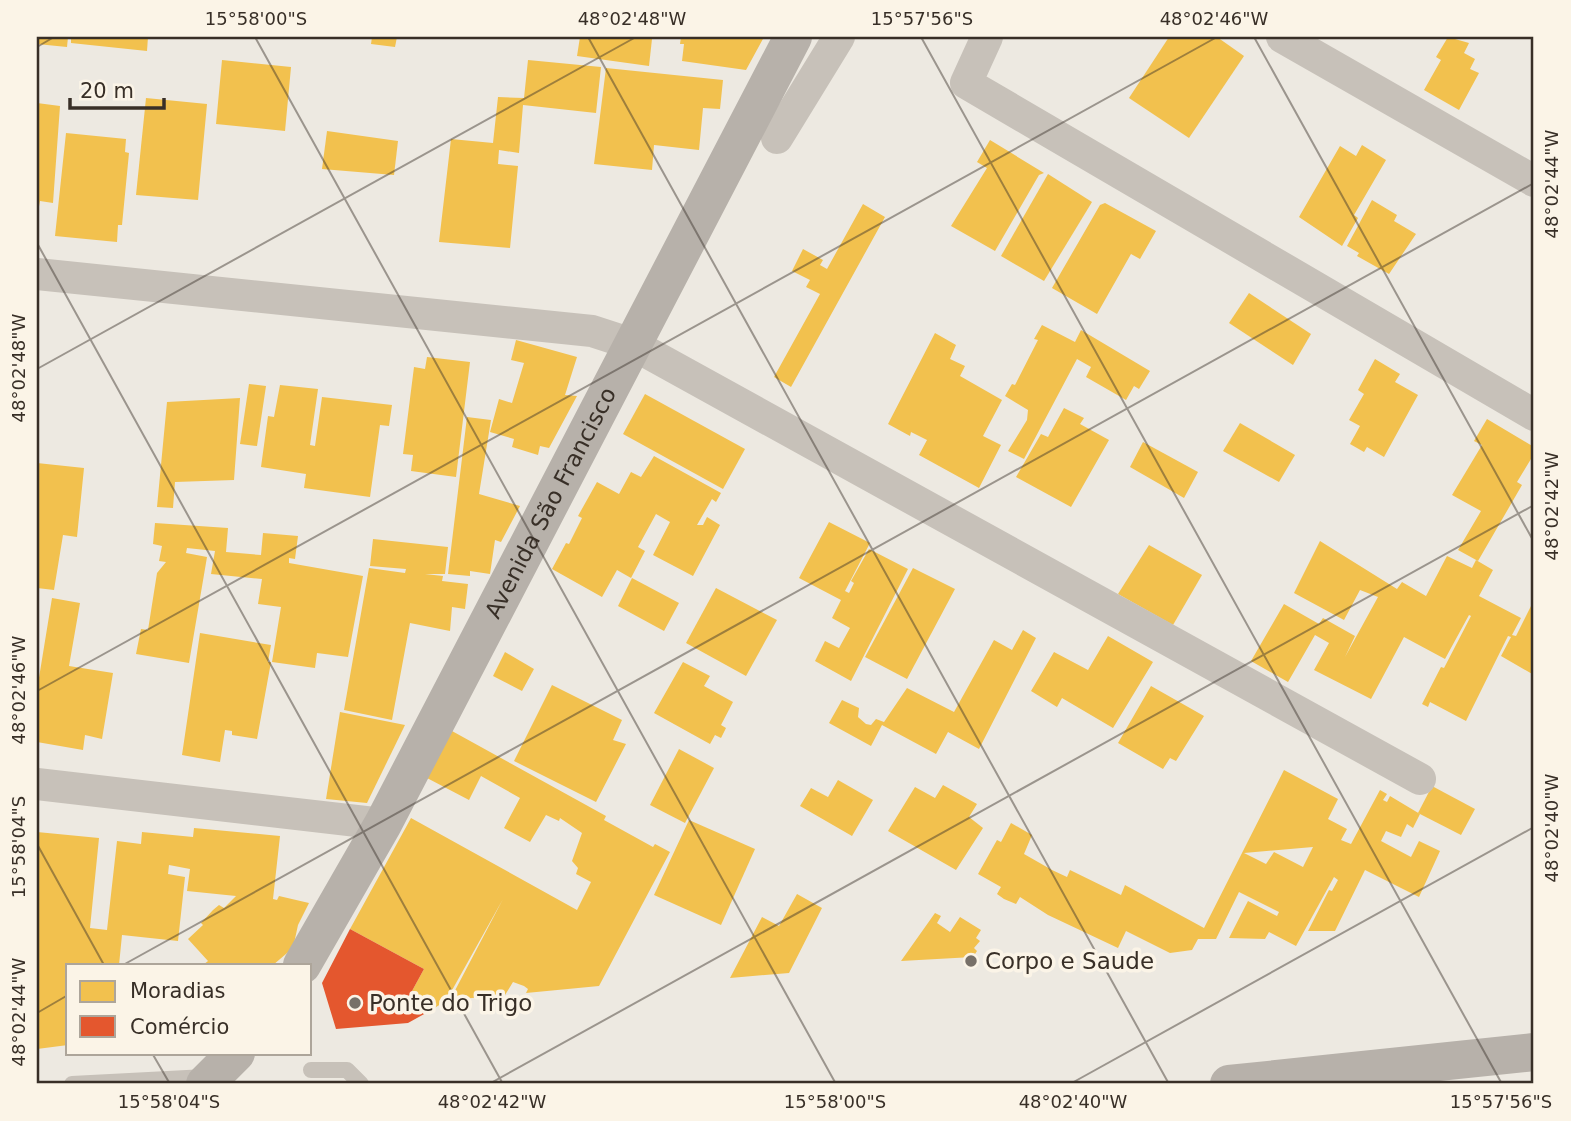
<svg xmlns="http://www.w3.org/2000/svg" width="1571" height="1121" font-family="'DejaVu Sans',sans-serif">
  <style>
    .homes { fill: #f2c14e; fill-rule: evenodd }
    .shops { fill: #e4572e }
    .lines { fill: none; stroke-linecap: round; stroke-linejoin: round }
    .lane { stroke: #c7c1b9; stroke-width: 16 }
    .street { stroke: #c7c1b9; stroke-width: 32 }
    .secondary { stroke: #b7b1aa; stroke-width: 38 }
    .ticks { fill: none; stroke: #382f27; stroke-width: 2; stroke-opacity: 0.45 }
    .poi-dot { fill: #777068; stroke: #fbf4e7; stroke-width: 2.5 }
    .labels { text-anchor: middle; stroke-width: 7; stroke-linejoin: round; paint-order: stroke }
    .street-label { font-size: 23px; fill: #382f27; stroke: #fbf4e7 }
    .poi-label { font-size: 23px; fill: #382f27; stroke: #fbf4e7; text-anchor: start }
    .neatline { fill: none; stroke: #382f27; stroke-width: 2.5 }
    .ticks-label { font-size: 18px; text-anchor: middle; fill: #382f27 }
  </style>
  <rect width="100%" height="100%" fill="#ede9e1"/>
  <g class="homes">
    <path d="M37,37H68L67,47L37,44Z"/>
    <path d="M71,37H148L147,51L71,43Z"/>
    <path d="M372,37H397L395,47L371,44Z"/>
    <path d="M580,37L652,39L649,66L577,56Z"/>
    <path d="M681,37H764L746,70L682,61L684,44H680Z"/>
    <path d="M1169,37H1217L1244,56L1189,138L1129,98Z"/>
    <path d="M1448,37L1469,43L1464,53L1475,59L1470,69L1479,73L1459,110L1424,90L1441,60L1436,57Z"/>
    <path d="M222,60L291,67L285,131L216,124Z"/>
    <path d="M528,60L601,67L596,113L523,105L519,153L499,150L498,164L518,166L510,248L439,242L451,139L493,143L498,97L524,98Z"/>
    <path d="M606,68L723,80L720,109L703,108L699,150L654,145L652,170L594,164Z"/>
    <path d="M146,98L207,104L198,200L136,195Z"/>
    <path d="M37,103L60,106L53,203L40,201L37,217Z"/>
    <path d="M327,131L398,141L394,175L322,169Z"/>
    <path d="M66,133L126,139L125,152L129,153L122,225H118L117,242L55,236Z"/>
    <path d="M990,140L1044,173L1039,175L995,251L951,226L987,168L977,162Z"/>
    <path d="M1362,145L1386,160L1354,215L1358,218L1342,246L1299,217L1340,146L1356,156Z"/>
    <path d="M1048,174L1092,202L1044,281L1001,256Z"/>
    <path d="M1372,200L1397,215L1394,221L1416,234L1389,274L1357,256L1359,253L1347,246Z"/>
    <path d="M1105,203L1156,231L1140,259L1131,254L1097,314L1052,288L1100,205Z"/>
    <path d="M863,204L885,217L791,387L774,377L820,294L806,287L810,280L792,271L803,249L823,260L820,265L827,269Z"/>
    <path d="M1249,293L1311,334L1293,365L1229,323Z"/>
    <path d="M1042,325L1075,342L1081,330L1150,371L1139,389L1134,386L1126,400L1086,377L1091,367L1077,359L1024,459L1008,451L1027,420L1028,410L1005,396L1012,384L1015,385L1038,340L1034,339Z"/>
    <path d="M935,333L956,345L950,359L965,366L960,376L1002,400L983,436L1001,445L979,488L919,455L927,440L911,432L910,436L888,424Z"/>
    <path d="M516,340L577,357L565,395L577,396L549,448L540,446L538,455L512,447L514,439L490,432L499,399L512,403L524,363L511,360Z"/>
    <path d="M427,357L470,362L456,477L411,471L413,455L403,454L414,367L425,369Z"/>
    <path d="M1375,359L1400,374L1395,382L1418,395L1384,457L1367,447L1364,452L1350,444L1360,426L1349,420L1364,394L1358,390Z"/>
    <path d="M249,384L266,386L257,446L240,444Z"/>
    <path d="M280,385L318,389L310,445L315,446L322,397L392,405L389,426L380,425L370,497L304,488L306,474L261,467L268,416L274,417Z"/>
    <path d="M645,394L745,449L723,489L623,434Z"/>
    <path d="M240,398L234,480L175,482L173,508L157,507L167,402Z"/>
    <path d="M1064,408L1084,418L1080,424L1109,440L1071,507L1016,477L1041,434L1048,437Z"/>
    <path d="M467,417L491,420L479,494L520,506L501,542L495,540L490,574L470,571V576L448,574Z"/>
    <path d="M1487,419L1534,447V454L1517,482L1522,485L1478,561L1458,550L1481,511L1452,495L1482,445L1474,441Z"/>
    <path d="M1240,423L1295,455L1279,482L1223,451Z"/>
    <path d="M1143,442L1198,472L1184,498L1130,467Z"/>
    <path d="M654,456L721,493L716,502L712,499L697,525H703L707,517L720,525L693,576L653,555L670,522L656,514L638,547L645,551L631,578L617,570L602,597L552,569L566,543L569,544L582,518L578,516L597,482L619,494L631,472L641,477Z"/>
    <path d="M37,463L84,468L77,537L63,535L54,590L37,588Z"/>
    <path d="M829,522L870,543L845,591L849,593L854,583L851,581L869,549L908,569L851,681L815,661L825,641L839,648L850,628L832,618L841,600L799,578Z"/>
    <path d="M155,523L228,528L226,552L261,555L263,533L298,536L295,559L289,558V563L363,576L348,657L317,653L315,668L272,662L281,607L258,604L262,579L211,574L215,551L187,548L186,553L207,557L189,663L136,654L141,629L148,630L157,573L166,562L159,561L162,546L153,544Z"/>
    <path d="M373,539L448,547L445,574H425L443,576L442,581L468,584L465,609L452,607L450,631L410,623L392,720L344,710L369,568L405,573L406,569L370,566Z"/>
    <path d="M1320,541L1397,589L1402,582L1426,596L1447,556L1472,568L1476,560L1493,570L1479,596L1521,618L1512,635L1516,636L1534,600V675L1501,656L1511,637L1508,636L1466,721L1430,702L1428,707L1422,704L1441,667L1444,668L1471,616L1469,615L1445,659L1404,637L1371,699L1314,670L1329,643L1315,635L1288,682L1251,661L1284,604L1319,624L1323,618L1355,636L1345,657L1378,597L1360,590L1344,620L1294,593Z"/>
    <path d="M1149,545L1202,575L1173,625L1118,594Z"/>
    <path d="M913,568L955,589L907,679L865,657Z"/>
    <path d="M632,578L679,603L664,631L618,606Z"/>
    <path d="M716,588L777,620L746,676L686,643Z"/>
    <path d="M52,598L80,603L69,666L113,673L102,739L85,735L83,750L37,742V690Z"/>
    <path d="M1023,630L1036,638L979,749L948,732L936,754L882,725L871,746L829,723L842,700L859,708L858,717L866,724L871,725L876,719L884,722L907,688L954,712L994,640L1012,650Z"/>
    <path d="M200,633L271,645L268,662H271L257,739L232,735V731L225,730L220,762L182,755Z"/>
    <path d="M1108,636L1153,662L1113,728L1062,698L1057,707L1031,691L1054,652L1088,670Z"/>
    <path d="M505,652L534,669L522,691L493,676Z"/>
    <path d="M683,662L710,676L704,686L733,702L721,725L726,728L721,738L715,735L710,744L654,713Z"/>
    <path d="M552,685L622,720L613,740L626,744L596,802L514,761Z"/>
    <path d="M1151,686L1204,716L1176,761L1170,758L1163,769L1118,743Z"/>
    <path d="M340,712L405,725L367,803L326,799Z"/>
    <path d="M452,731L606,816L604,820L653,847L655,844L670,852L599,986L526,993L528,989L524,986L513,982L505,995L450,1000L503,899L446,1001L426,1013L406,1002L424,969L350,929L411,818L577,910L591,882L576,874L578,868L572,861L582,833L560,818L559,821L546,815L530,842L504,828L520,798L481,776L469,800L427,778Z"/>
    <path d="M679,749L714,768L685,823L650,805Z"/>
    <path d="M1284,770L1338,799L1328,819L1347,829L1341,840L1351,844L1380,790L1387,794L1383,800L1387,802L1390,796L1420,814L1413,828L1407,824L1401,837L1386,831L1381,841L1411,857L1419,841L1440,851L1419,897L1365,870L1335,931H1308L1329,890L1332,891L1338,880L1334,877L1296,946L1269,932L1265,939L1229,938L1248,901L1277,916L1279,912L1239,892L1216,939H1198L1192,950L1170,953L1126,931L1118,948L1048,915L1020,897L1016,904L1004,899L997,894L1001,887L978,874L997,840L1001,842L1011,823L1032,835L1024,854L1052,870L1067,877L1070,870L1121,895L1125,885L1204,928ZM1313,847L1303,867L1274,852L1266,864L1244,853Z"/>
    <path d="M838,780L873,800L852,836L800,806L811,788L828,797Z"/>
    <path d="M943,785L977,804L969,817L983,828L956,870L888,831L915,787L935,798Z"/>
    <path d="M1432,786L1475,809L1461,835L1418,813Z"/>
    <path d="M689,820L755,849L721,925L654,895Z"/>
    <path d="M194,828L280,836L273,899L277,900L279,896L309,903L298,925L293,948L273,965H203L208,961L188,939L203,925L201,923L213,910L219,905L224,908L236,896L187,891L190,869L169,865L168,874L185,877L178,941L122,935L119,965H68V1045L37,1049V832L99,838L90,928L107,930L117,841L141,844L142,832L193,837Z"/>
    <path d="M797,894L822,908L789,973L730,978L762,917L779,926Z"/>
    <path d="M935,913L941,916L937,923L950,932L960,917L981,930L976,938L980,941L974,948L977,951L973,957L901,961Z"/>
  </g>
  <path class="shops" d="M350,929L424,969L406,1002L426,1013L408,1023L336,1029L322,983Z"/>
  <g class="lines">
    <g class="lane">
      <path d="M311,1070H347L361,1084"/>
      <path d="M72,1084L206,1077"/>
    </g>
    <g class="street">
      <path d="M987,37L966,83L1534,415"/>
      <path d="M1282,37L1534,181"/>
      <path d="M777,138L839,37"/>
      <path d="M37,274L592,331L632,344L1420,779"/>
      <path d="M37,784L383,824"/>
    </g>
    <g class="secondary">
      <path id="s1" d="M302,965L383,824L793,37"/>
      <path d="M205,1084L236,1053"/>
      <path d="M1229,1084L1534,1052"/>
    </g>
  </g>
  <path class="ticks" d="M255,37L836,1084M588,37L1169,1084M921,37L1502,1084M1254,37L1534,542M37,47L54,37M37,243L503,1084M37,369L636,37M37,691L1217,37M37,844L104,965M123,965L1534,183M37,1013L68,995M152,1053L170,1084M489,1084L1534,505M1070,1084L1534,827"/>
  <g class="poi-dot">
    <circle cx="971" cy="961" r="7"/>
    <circle cx="355" cy="1003" r="7"/>
  </g>
  <g class="labels">
    <g class="street-label">
      <text dy="8" stroke="none"><textPath href="#s1" startOffset="525">Avenida São Francisco</textPath></text>
    </g>
    <g class="poi-label">
      <text x="985" y="969">Corpo e Saude</text>
      <text x="369" y="1011">Ponte do Trigo</text>
    </g>
  </g>
  <rect width="1571" height="1121" fill="none" stroke="#fbf4e7" stroke-width="77"/>
  <rect x="66" y="964" width="245" height="91" fill="#fbf4e7" stroke="#ada59a" stroke-width="2"/>
  <rect x="80" y="981" width="35" height="21" fill="#f2c14e" stroke="#ada59a" stroke-width="2"/>
  <text x="130" y="998" font-size="21" fill="#382f27">Moradias</text>
  <rect x="80" y="1016" width="35" height="21" fill="#e4572e" stroke="#ada59a" stroke-width="2"/>
  <text x="130" y="1034" font-size="21" fill="#382f27">Comércio</text>
  <path d="M70 98v10h94v-10" fill="none" stroke="#382f27" stroke-width="3.5"/>
  <text x="80" y="98" font-size="21" fill="#382f27" stroke="#fbf4e7" stroke-width="5" paint-order="stroke">20 m</text>
  <rect x="38" y="38" width="1494" height="1044" class="neatline"/>
  <g class="ticks-label">
    <text x="256" y="25">15°58'00"S</text>
    <text x="632" y="25">48°02'48"W</text>
    <text x="922" y="25">15°57'56"S</text>
    <text x="1214" y="25">48°02'46"W</text>
    <text transform="translate(1552 184) rotate(-90)" y="6">48°02'44"W</text>
    <text transform="translate(19 368) rotate(-90)" y="6">48°02'48"W</text>
    <text transform="translate(1552 506) rotate(-90)" y="6">48°02'42"W</text>
    <text transform="translate(19 690) rotate(-90)" y="6">48°02'46"W</text>
    <text transform="translate(1552 828) rotate(-90)" y="6">48°02'40"W</text>
    <text transform="translate(19 847) rotate(-90)" y="6">15°58'04"S</text>
    <text transform="translate(19 1012) rotate(-90)" y="6">48°02'44"W</text>
    <text x="169" y="1108">15°58'04"S</text>
    <text x="492" y="1108">48°02'42"W</text>
    <text x="835" y="1108">15°58'00"S</text>
    <text x="1073" y="1108">48°02'40"W</text>
    <text x="1501" y="1108">15°57'56"S</text>
  </g>
</svg>
